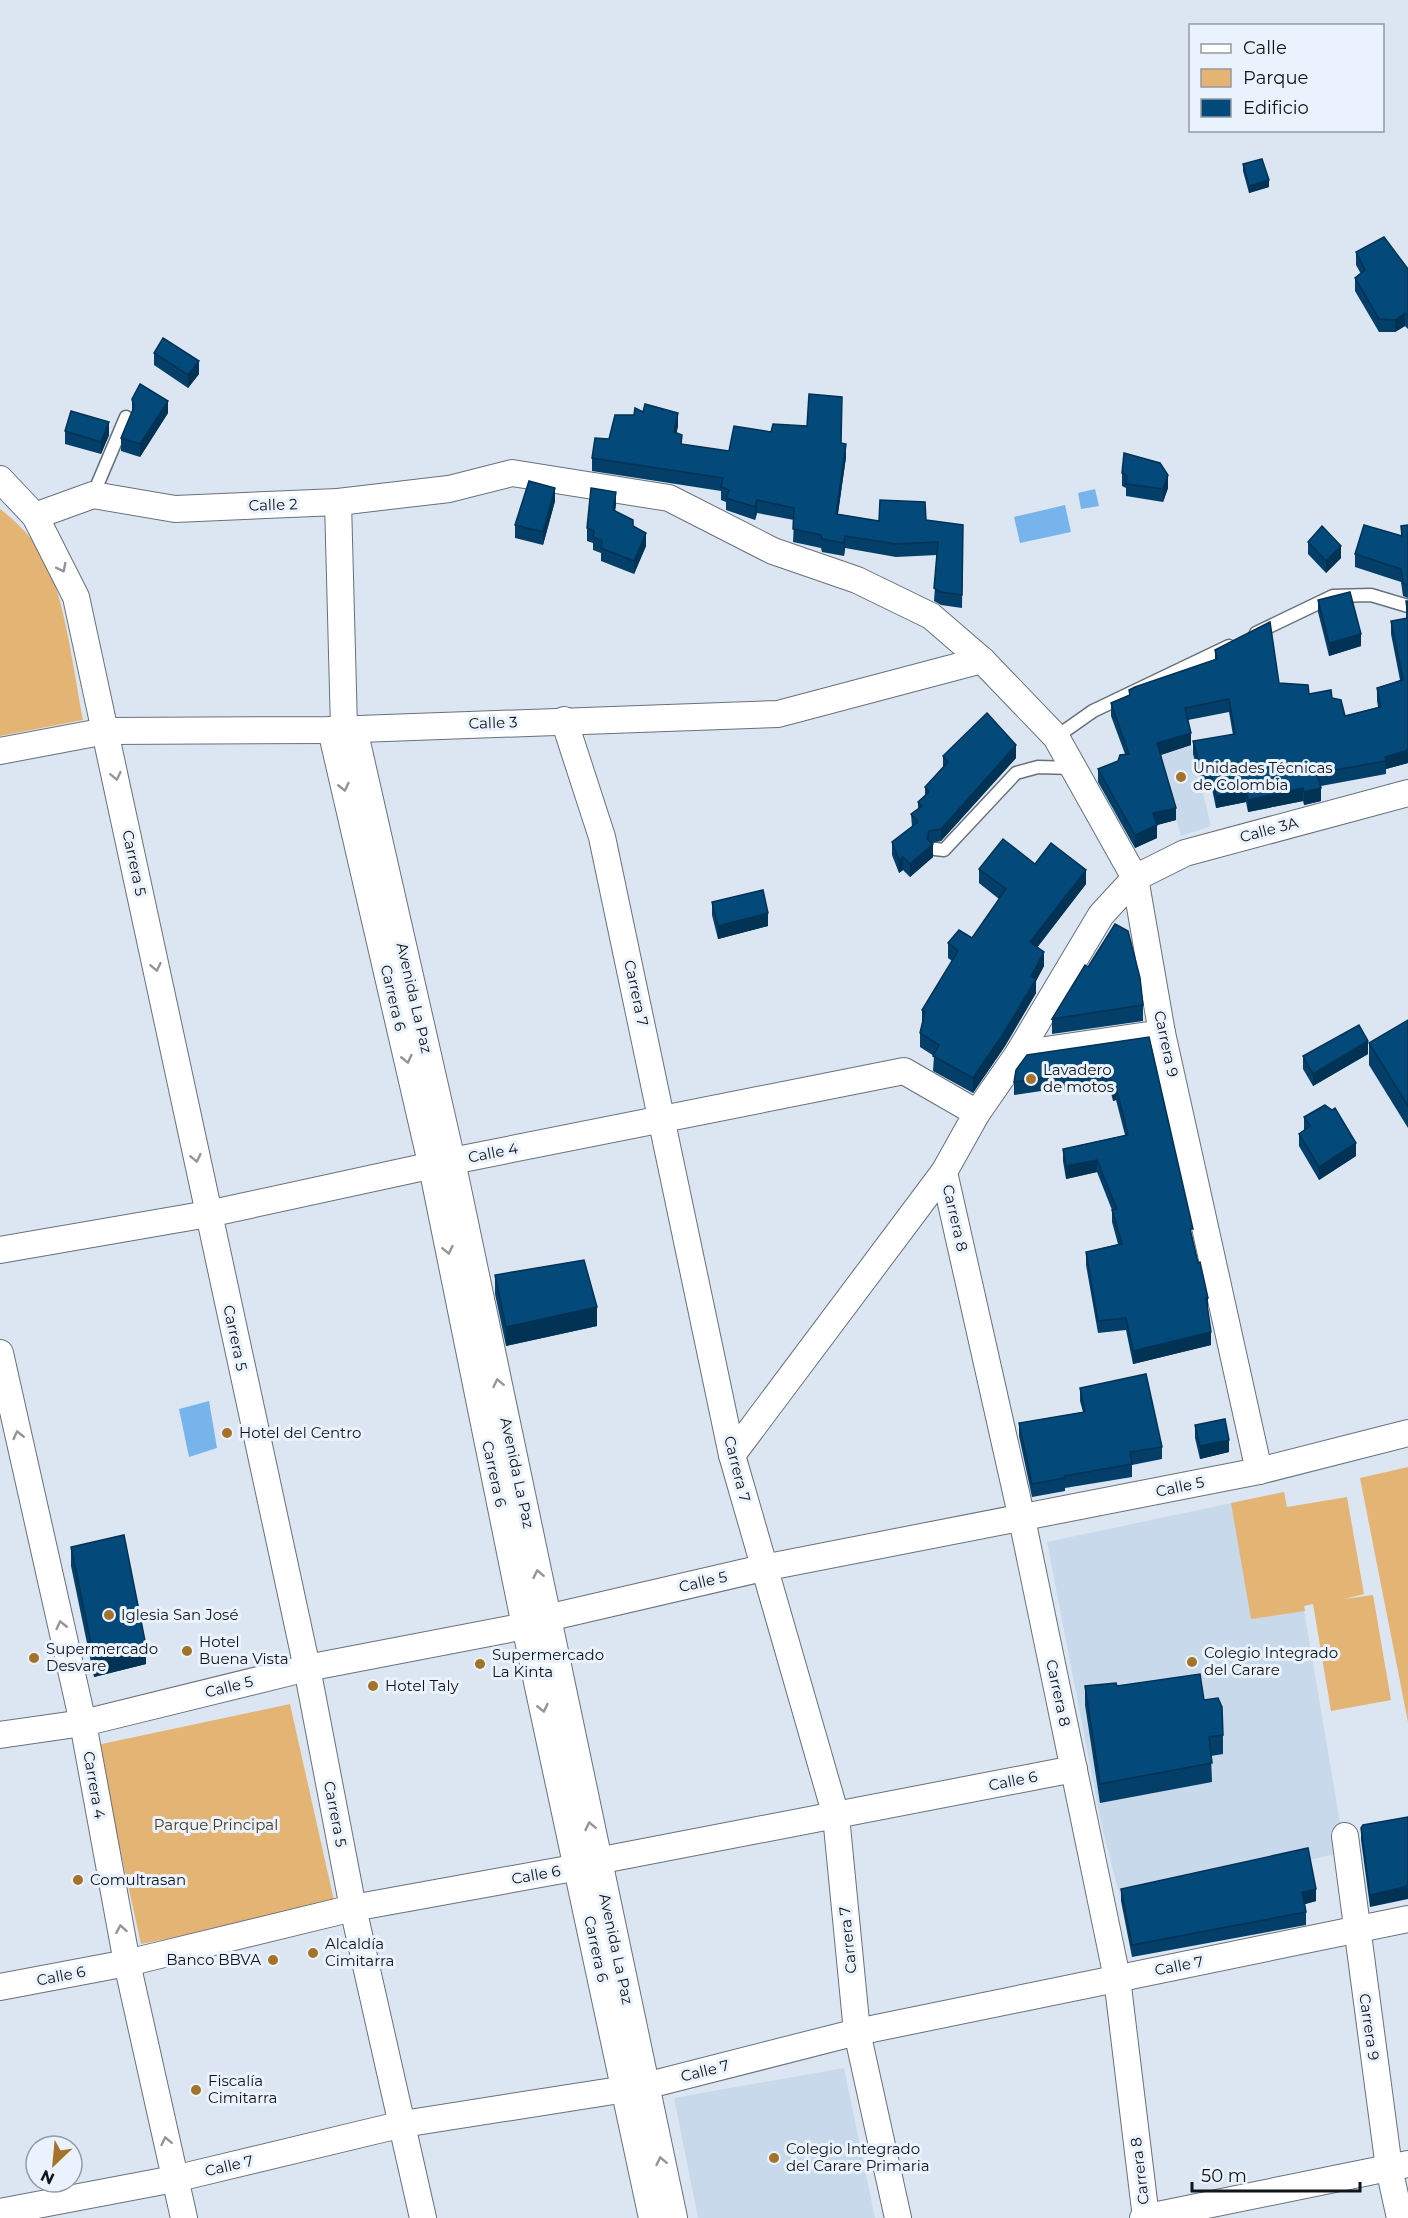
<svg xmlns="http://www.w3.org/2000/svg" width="1408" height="2218" font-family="Montserrat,sans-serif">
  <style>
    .built { fill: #c7d9ea }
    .green { fill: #e4b475 }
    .water { fill: #77b4eb }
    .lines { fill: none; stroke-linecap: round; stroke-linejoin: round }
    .lane-casing { stroke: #67717b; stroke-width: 15 }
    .street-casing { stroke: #67717b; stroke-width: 28 }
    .lane { stroke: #fff; stroke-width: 12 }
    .street { stroke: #fff; stroke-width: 26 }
    .wall { fill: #033f68 }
    .shaded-wall { fill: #023355 }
    .building { fill: #034979; stroke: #023355; stroke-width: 1.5 }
    .oneway { stroke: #949597 }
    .poi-dot { fill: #a47228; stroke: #eaf3fd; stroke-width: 2 }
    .labels { text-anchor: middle; stroke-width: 6; stroke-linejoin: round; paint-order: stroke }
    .street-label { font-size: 15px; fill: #111418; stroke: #eaf3fd }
    .poi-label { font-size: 15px; fill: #111418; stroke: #eaf3fd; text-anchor: start }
    .park-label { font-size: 15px; fill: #4d381b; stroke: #eaf3fd }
  </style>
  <rect width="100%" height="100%" fill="#dbe6f2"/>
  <g class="built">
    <path d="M1191,745L1211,826L1181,836L1157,756Z"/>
    <path d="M1284,1492L1345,1852L1121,1901L1102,1827L1047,1542Z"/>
    <path d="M844,2068L875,2218H698L674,2098Z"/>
  </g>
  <g class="green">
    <path d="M0,509C17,522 33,538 44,557C65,597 74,674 83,720L0,736Z"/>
    <path d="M1408,1467V1722L1360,1478Z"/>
    <path d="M1284,1492L1287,1507L1347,1497L1364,1594L1344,1599L1373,1595L1391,1700L1331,1711L1313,1604L1304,1606L1305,1611L1251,1619L1231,1503Z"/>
    <path d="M290,1704L335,1905L141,1944L97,1745Z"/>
  </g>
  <g class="water">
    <path d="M1095,489L1099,506L1081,509L1078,493Z"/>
    <path d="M1065,505L1071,532L1020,543L1014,517Z"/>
    <path d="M209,1401L217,1448L189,1457L179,1409Z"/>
  </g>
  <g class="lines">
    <g class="lane-casing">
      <g id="lane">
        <path d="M93,495L126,417"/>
        <path d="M1256,633L1333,596L1371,595L1408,606"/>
        <path d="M1056,737L1093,711L1229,646"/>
        <path d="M935,849L944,850L1016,773L1038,767L1072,768"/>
      </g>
    </g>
    <g class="street-casing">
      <g id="street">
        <path d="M0,479L35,516L76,597L307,1668L353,1908L423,2218"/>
        <path d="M338,502L344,728"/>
        <path d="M35,516L93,495L175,509L338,502L449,489L512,473L669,498L773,551L857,580L931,616L982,660L1056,737L1135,878L1162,1033L1259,1471"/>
        <path d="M564,720L602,837L732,1455L836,1816L857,2032L898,2218"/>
        <path d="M354,729L452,1161L674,2218"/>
        <path d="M331,730L432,1167L525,1626L652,2218"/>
        <path d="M0,751L106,731L331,730L778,714L982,660"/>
        <path d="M1018,1054L1162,1033"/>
        <path d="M944,1172L1022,1519L1117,1978L1146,2218"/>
        <path d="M0,1250L208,1214L452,1161L904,1071L977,1113"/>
        <path d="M0,1353L83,1723L127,1963L184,2218"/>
        <path d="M732,1455L944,1172L977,1113L1018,1054L1101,915L1135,878L1185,853L1408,793"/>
        <path d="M0,1735L83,1723L307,1668L525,1626L547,1618L763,1568L1259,1471L1408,1433"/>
        <path d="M1345,1836L1389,2168L1400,2218"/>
        <path d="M0,1987L127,1963L353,1908L579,1867L597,1861L1074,1769"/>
        <path d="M0,2212L174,2179L403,2124L645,2086L857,2032L1408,1919"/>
        <path d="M1143,2218L1408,2164"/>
      </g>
    </g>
    <use href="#lane" class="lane"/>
    <use href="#street" class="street"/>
  </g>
  <g class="wall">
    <path d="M1243,164L1269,187L1249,193L1243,171Z"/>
    <path d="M1356,252L1408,269V329L1405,326L1395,332H1379L1355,291V278L1361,274L1356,265Z"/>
    <path d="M154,353L199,374L188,388L154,365Z"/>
    <path d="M132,399L168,413L140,457L121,451V438L132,411Z"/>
    <path d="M643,412L678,426L676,433L682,444L729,451L771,432L841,443L846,457L838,514L879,521L926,520L963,525L962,608L941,605L934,601L937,555L896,557L845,548L844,556L822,552L821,548L793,542L794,520L757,513L755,520L726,510V502L721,500V491L592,471V458L609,439L634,415Z"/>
    <path d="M65,431L109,435L101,454L65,444Z"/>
    <path d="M1122,473L1168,488L1163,502L1126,496V488L1122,486Z"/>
    <path d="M555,501L543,545L515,538V525Z"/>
    <path d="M616,505L615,510L633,526L646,546L634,574L601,561V553L593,550V543L587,541V528Z"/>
    <path d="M1408,525V598L1403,596L1401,582L1355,567V554L1401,536V526Z"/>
    <path d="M1308,542L1341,558L1326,573L1308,554Z"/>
    <path d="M1318,600L1361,646L1329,656L1318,612Z"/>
    <path d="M1406,601H1408V763L1386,769V774L1321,786V801L1304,805L1303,801L1248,812L1246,802L1216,808L1212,789L1203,791L1193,754V741L1233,735L1229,712L1188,720L1191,745L1161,755L1176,820L1157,825V838L1135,848L1098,782V769L1118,761L1125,754L1111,716V703L1129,695V690L1215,660V650L1279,683L1309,694L1332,698L1345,716L1378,707L1377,701V688L1400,680L1391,634V621L1406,618Z"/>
    <path d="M943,756L1016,758L941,841L932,843L933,857L910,877L903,870L899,873L892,855V842L912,827L911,814L918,809V802L925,796V787L943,767Z"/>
    <path d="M1035,864L1086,884L1037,947L1044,966L1036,981V993L1005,1046L973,1093L933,1071L934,1056L920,1047V1033L922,1024V1010L952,961L948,958V943L972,938L999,899L979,883V869Z"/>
    <path d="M712,902L768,926L718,939L712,915Z"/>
    <path d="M1143,1005V1021L1052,1034V1019Z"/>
    <path d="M1408,1020V1128L1369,1065V1043Z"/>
    <path d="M1149,1037L1208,1310L1211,1345L1133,1364L1126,1330L1098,1333L1086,1265V1252L1118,1244L1112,1222V1210L1097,1172L1066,1179L1063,1161V1149L1125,1135L1116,1100L1113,1101L1110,1089L1102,1091L1100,1082L1049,1093L1048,1090L1014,1095V1082Z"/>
    <path d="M1368,1054L1313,1086L1303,1069V1056Z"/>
    <path d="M1304,1117L1356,1156L1319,1180L1299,1146V1134L1304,1130Z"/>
    <path d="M495,1275L597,1326L506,1346L495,1294Z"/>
    <path d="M1080,1388L1162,1447V1459L1132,1465V1477L1065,1488V1491L1032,1497L1019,1436V1423L1083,1412L1080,1401Z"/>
    <path d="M1195,1425L1229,1452L1200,1459L1195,1438Z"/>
    <path d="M71,1547L146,1664L94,1677L71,1566Z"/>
    <path d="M1085,1686H1117L1204,1700L1223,1735V1754L1211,1756L1212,1782L1100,1803L1085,1705Z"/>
    <path d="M1408,1817L1370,1907L1361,1840V1828Z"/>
    <path d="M1121,1889L1316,1901L1305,1904L1306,1912V1925L1132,1957L1121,1901Z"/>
  </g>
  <g class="shaded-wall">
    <path d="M1269,180V187L1249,193V186Z"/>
    <path d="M1405,313V326L1395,332V320Z"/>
    <path d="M199,361V374L188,388V375Z"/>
    <path d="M168,401V413L140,457V444Z"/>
    <path d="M678,413V426L674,445V432Z"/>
    <path d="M109,422V435L101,454V442Z"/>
    <path d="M846,444V457L836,527V514Z"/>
    <path d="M1168,475V488L1163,502V489Z"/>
    <path d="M555,488V501L543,545V532Z"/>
    <path d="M616,492V505L613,522V510Z"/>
    <path d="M757,500V513L755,520V507Z"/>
    <path d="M646,533V546L634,574V561Z"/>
    <path d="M845,536V548L844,556V543Z"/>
    <path d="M1341,546V558L1326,573V561Z"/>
    <path d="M1361,634V646L1329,656V643Z"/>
    <path d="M1191,733V745L1157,756V743Z"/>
    <path d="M1016,745V758L941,841V829Z"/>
    <path d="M1408,750V763L1386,769L1385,757Z"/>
    <path d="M1303,788V801L1248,812V800Z"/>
    <path d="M1321,788V801L1304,805V792Z"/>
    <path d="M1246,790V802L1216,808V796Z"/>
    <path d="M1176,808V820L1157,825V838L1135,848V835L1153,813Z"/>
    <path d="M929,831V844H933V857L910,877V864L927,839Z"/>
    <path d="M903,857V870L899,873V860Z"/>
    <path d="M1086,870V884L1030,957V942Z"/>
    <path d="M768,913V926L718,939V926Z"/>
    <path d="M1044,952V966L1036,981V993L1005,1046L973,1093V1078Z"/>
    <path d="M1368,1041V1054L1313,1086V1074Z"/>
    <path d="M1116,1087V1100L1113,1101V1088Z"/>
    <path d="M1356,1143V1156L1319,1180V1167Z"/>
    <path d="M1097,1160V1172L1066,1179V1166Z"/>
    <path d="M1206,1298H1208V1310L1206,1311Z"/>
    <path d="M597,1307V1326L506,1346V1327Z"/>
    <path d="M1211,1332V1345L1133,1364V1351Z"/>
    <path d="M1229,1440V1452L1200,1459V1446Z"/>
    <path d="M146,1646V1664L94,1677V1658Z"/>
    <path d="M1408,1886V1899L1370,1907V1895Z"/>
    <path d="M1316,1889V1901L1302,1905V1892Z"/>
  </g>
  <g class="building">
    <path d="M1262,159L1269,180L1249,186L1243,164Z"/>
    <path d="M1384,237L1408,269V316L1405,313L1395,320L1379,319L1355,278L1365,270L1356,252Z"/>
    <path d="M163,338L199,361L188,375L154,353Z"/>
    <path d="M140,384L168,401L140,444L121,438L134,407L132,399Z"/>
    <path d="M809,394L842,397L841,443L846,444L836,514L879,521L880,500L925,502L926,520L963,525L962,595L941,592L934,588L938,542L896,544L845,536L844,543L822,539L821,535L793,529L794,508L757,500L755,507L726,498L729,490L721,487L723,478L592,458L595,438L609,439L615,415H634L635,408L643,412L645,404L678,413L674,432L682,435L681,444L729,451L734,426L771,432L773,424L807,426Z"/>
    <path d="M71,411L109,422L101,442L65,431Z"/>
    <path d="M1124,453L1160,463L1168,475L1163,489L1126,484L1127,476L1122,473Z"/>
    <path d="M529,481L555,488L543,532L515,525Z"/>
    <path d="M591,488L616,492L613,510L633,520V526L646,533L634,561L601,548L602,541L593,537L594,531L587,528Z"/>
    <path d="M1364,525L1402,536L1401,526L1408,525V585L1403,583L1401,569L1355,554Z"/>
    <path d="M1322,526L1341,546L1326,561L1308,542Z"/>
    <path d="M1350,592L1361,634L1329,643L1318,600Z"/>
    <path d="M1406,601H1408V750L1385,757L1386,761L1317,773L1321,788L1304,792L1303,788L1248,800L1246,790L1216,796L1212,777L1203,778L1193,741L1235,734L1229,699L1185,708L1191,733L1157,743L1176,808L1153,813L1157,825L1135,835L1098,769L1118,761L1120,755L1129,754L1111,703L1130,695L1129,690L1135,687L1217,659L1215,650L1270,622L1279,683L1308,685L1309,694L1331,690L1332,698L1341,700L1345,716L1381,707L1377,688L1403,680L1391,621L1408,618Z"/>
    <path d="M987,713L1016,745L941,829L929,831L927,839L933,844L910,864L903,857L899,860L892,842L918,822L911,814L922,806L918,802L929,792L925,787L948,762L943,756Z"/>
    <path d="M1003,839L1035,864L1051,843L1086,870L1030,942L1044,952L1031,976L1036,979L1005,1031L973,1078L933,1056L939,1045L920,1033L925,1012L922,1010L958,951L948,943L959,930L972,938L1006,889L979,869Z"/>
    <path d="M763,890L768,913L718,926L712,902Z"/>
    <path d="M1115,924L1128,931L1140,978L1143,1005L1052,1019L1085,965L1088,967Z"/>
    <path d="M1408,1020V1106L1369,1043Z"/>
    <path d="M1359,1025L1368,1041L1313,1074L1303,1056Z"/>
    <path d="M1149,1037L1193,1229H1190L1198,1263L1200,1262L1208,1298H1206L1211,1332L1133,1351L1126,1318L1098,1321L1086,1252L1122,1244L1112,1210L1117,1209L1097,1160L1066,1166L1063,1149L1128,1135L1116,1087L1113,1088L1110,1077L1102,1078L1100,1070L1049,1080L1048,1077L1014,1082L1016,1070L1027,1055Z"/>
    <path d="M1325,1105L1332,1110L1335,1108L1356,1143L1319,1167L1299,1134L1310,1126L1304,1117Z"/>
    <path d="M584,1260L597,1307L506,1327L495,1275Z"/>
    <path d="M1146,1374L1162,1447L1130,1452L1132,1464L1065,1476V1478L1032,1484L1019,1423L1085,1412L1080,1388Z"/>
    <path d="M1225,1419L1229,1440L1200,1446L1195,1425Z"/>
    <path d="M124,1535L146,1646L94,1658L71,1547Z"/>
    <path d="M1200,1674L1204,1700L1218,1698L1222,1707L1223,1735L1209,1737L1212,1763L1100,1784L1085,1686L1116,1683L1117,1686Z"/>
    <path d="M1408,1817V1886L1370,1895L1361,1828L1363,1825Z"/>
    <path d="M1308,1848L1316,1889L1302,1892L1306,1912L1132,1945L1121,1889Z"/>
  </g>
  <defs><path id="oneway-chevron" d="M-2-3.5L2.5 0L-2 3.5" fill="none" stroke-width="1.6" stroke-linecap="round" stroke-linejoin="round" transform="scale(1.5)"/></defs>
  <g class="oneway">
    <use href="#oneway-chevron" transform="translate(62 568) rotate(63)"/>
    <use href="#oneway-chevron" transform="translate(116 776) rotate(78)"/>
    <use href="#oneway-chevron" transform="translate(344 787) rotate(77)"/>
    <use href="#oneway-chevron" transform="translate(156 967) rotate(78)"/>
    <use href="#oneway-chevron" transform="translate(407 1059) rotate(77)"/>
    <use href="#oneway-chevron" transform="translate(196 1158) rotate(78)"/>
    <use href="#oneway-chevron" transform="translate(448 1250) rotate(78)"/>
    <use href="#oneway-chevron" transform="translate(498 1383) rotate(-102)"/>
    <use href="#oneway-chevron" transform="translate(18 1435) rotate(-103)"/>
    <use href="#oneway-chevron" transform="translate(538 1574) rotate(-102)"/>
    <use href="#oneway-chevron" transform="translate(61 1625) rotate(-103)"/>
    <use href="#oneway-chevron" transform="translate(543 1708) rotate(77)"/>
    <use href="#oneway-chevron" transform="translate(590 1826) rotate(-102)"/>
    <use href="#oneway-chevron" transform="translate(121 1929) rotate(-100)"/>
    <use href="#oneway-chevron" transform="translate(166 2141) rotate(-102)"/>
    <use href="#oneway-chevron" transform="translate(661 2161) rotate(-102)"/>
  </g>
  <g class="poi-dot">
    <circle cx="1181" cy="777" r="6"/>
    <circle cx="1031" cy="1079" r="6"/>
    <circle cx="227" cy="1433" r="6"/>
    <circle cx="109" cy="1615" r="6"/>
    <circle cx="187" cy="1651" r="6"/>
    <circle cx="34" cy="1658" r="6"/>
    <circle cx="1192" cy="1662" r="6"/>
    <circle cx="480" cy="1664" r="6"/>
    <circle cx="373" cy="1686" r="6"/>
    <circle cx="78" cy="1880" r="6"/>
    <circle cx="313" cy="1953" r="6"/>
    <circle cx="273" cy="1960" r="6"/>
    <circle cx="196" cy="2090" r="6"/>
    <circle cx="774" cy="2158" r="6"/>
  </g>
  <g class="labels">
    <g class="street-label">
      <text transform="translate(273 505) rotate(-2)" y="5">Calle 2</text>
      <text transform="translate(493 723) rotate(-2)" y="5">Calle 3</text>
      <text transform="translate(1269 830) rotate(-15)" y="5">Calle 3A</text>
      <text transform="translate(134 863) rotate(78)" y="5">Carrera 5</text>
      <text transform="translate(636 993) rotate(78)" y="5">Carrera 7</text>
      <text transform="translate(393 998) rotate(77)" y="5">Carrera 6</text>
      <text transform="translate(414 998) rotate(77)" y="5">Avenida La Paz</text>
      <text transform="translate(1166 1044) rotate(78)" y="5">Carrera 9</text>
      <text transform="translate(493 1153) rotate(-11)" y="5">Calle 4</text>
      <text transform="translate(955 1218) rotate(77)" y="5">Carrera 8</text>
      <text transform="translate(235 1338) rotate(78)" y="5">Carrera 5</text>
      <text transform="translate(737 1469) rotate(76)" y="5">Carrera 7</text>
      <text transform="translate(517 1473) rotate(78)" y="5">Avenida La Paz</text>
      <text transform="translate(494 1474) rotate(78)" y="5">Carrera 6</text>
      <text transform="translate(1180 1487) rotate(-12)" y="5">Calle 5</text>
      <text transform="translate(703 1582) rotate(-13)" y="5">Calle 5</text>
      <text transform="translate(229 1687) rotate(-14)" y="5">Calle 5</text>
      <text transform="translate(1058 1693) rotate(78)" y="5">Carrera 8</text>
      <text transform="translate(1013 1781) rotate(-11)" y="5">Calle 6</text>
      <text transform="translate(94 1785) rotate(80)" y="5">Carrera 4</text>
      <text transform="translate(335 1814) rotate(79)" y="5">Carrera 5</text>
      <text transform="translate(536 1875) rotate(-10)" y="5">Calle 6</text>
      <text transform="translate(848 1940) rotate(-96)" y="5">Carrera 7</text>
      <text transform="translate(596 1949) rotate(78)" y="5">Carrera 6</text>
      <text transform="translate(616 1949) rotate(78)" y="5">Avenida La Paz</text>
      <text transform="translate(1179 1966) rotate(-11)" y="5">Calle 7</text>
      <text transform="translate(61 1976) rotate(-11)" y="5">Calle 6</text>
      <text transform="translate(1369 2027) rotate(82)" y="5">Carrera 9</text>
      <text transform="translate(705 2071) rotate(-14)" y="5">Calle 7</text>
      <text transform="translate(229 2166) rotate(-13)" y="5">Calle 7</text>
      <text transform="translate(1140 2171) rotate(-97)" y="5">Carrera 8</text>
    </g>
    <g class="poi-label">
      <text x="1193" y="773">Unidades Técnicas<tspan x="1193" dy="17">de Colombia</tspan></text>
      <text x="1043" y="1075">Lavadero<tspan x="1043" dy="17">de motos</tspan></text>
      <text x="239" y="1438">Hotel del Centro</text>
      <text x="121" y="1620">Iglesia San José</text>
      <text x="199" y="1647">Hotel<tspan x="199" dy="17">Buena Vista</tspan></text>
      <text x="46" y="1654">Supermercado<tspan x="46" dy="17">Desvare</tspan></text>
      <text x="1204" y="1658">Colegio Integrado<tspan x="1204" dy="17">del Carare</tspan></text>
      <text x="492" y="1660">Supermercado<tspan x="492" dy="17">La Kinta</tspan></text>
      <text x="385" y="1691">Hotel Taly</text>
      <text x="90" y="1885">Comultrasan</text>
      <text x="325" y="1949">Alcaldía<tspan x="325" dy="17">Cimitarra</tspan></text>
      <text x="261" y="1965" text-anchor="end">Banco BBVA</text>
      <text x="208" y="2086">Fiscalía<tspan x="208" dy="17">Cimitarra</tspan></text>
      <text x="786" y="2154">Colegio Integrado<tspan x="786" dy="17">del Carare Primaria</tspan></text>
    </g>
    <g class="park-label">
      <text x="216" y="1830">Parque Principal</text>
    </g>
  </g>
  <rect x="1189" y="24" width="195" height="108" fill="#eaf3fd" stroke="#939aa1" stroke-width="1.5"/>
  <rect x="1201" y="44" width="30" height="9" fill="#ffffff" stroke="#939aa1" stroke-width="1.5"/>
  <text x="1243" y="54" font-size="18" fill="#111418">Calle</text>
  <rect x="1201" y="69" width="30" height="18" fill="#e4b475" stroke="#939aa1" stroke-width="1.5"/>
  <text x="1243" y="84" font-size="18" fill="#111418">Parque</text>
  <rect x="1201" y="99" width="30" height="18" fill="#034979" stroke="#939aa1" stroke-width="1.5"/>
  <text x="1243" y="114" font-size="18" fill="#111418">Edificio</text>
  <g transform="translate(54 2164) rotate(206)"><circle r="28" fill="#eaf3fd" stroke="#939aa1" stroke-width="1.5"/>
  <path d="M0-4.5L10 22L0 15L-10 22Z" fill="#a47228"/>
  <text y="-9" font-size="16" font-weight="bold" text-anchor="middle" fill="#111418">N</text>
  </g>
  <path d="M1192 2182v9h168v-9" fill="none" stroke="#111418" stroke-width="3"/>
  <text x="1201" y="2182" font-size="18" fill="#111418" stroke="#eaf3fd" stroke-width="4.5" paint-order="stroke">50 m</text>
</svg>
